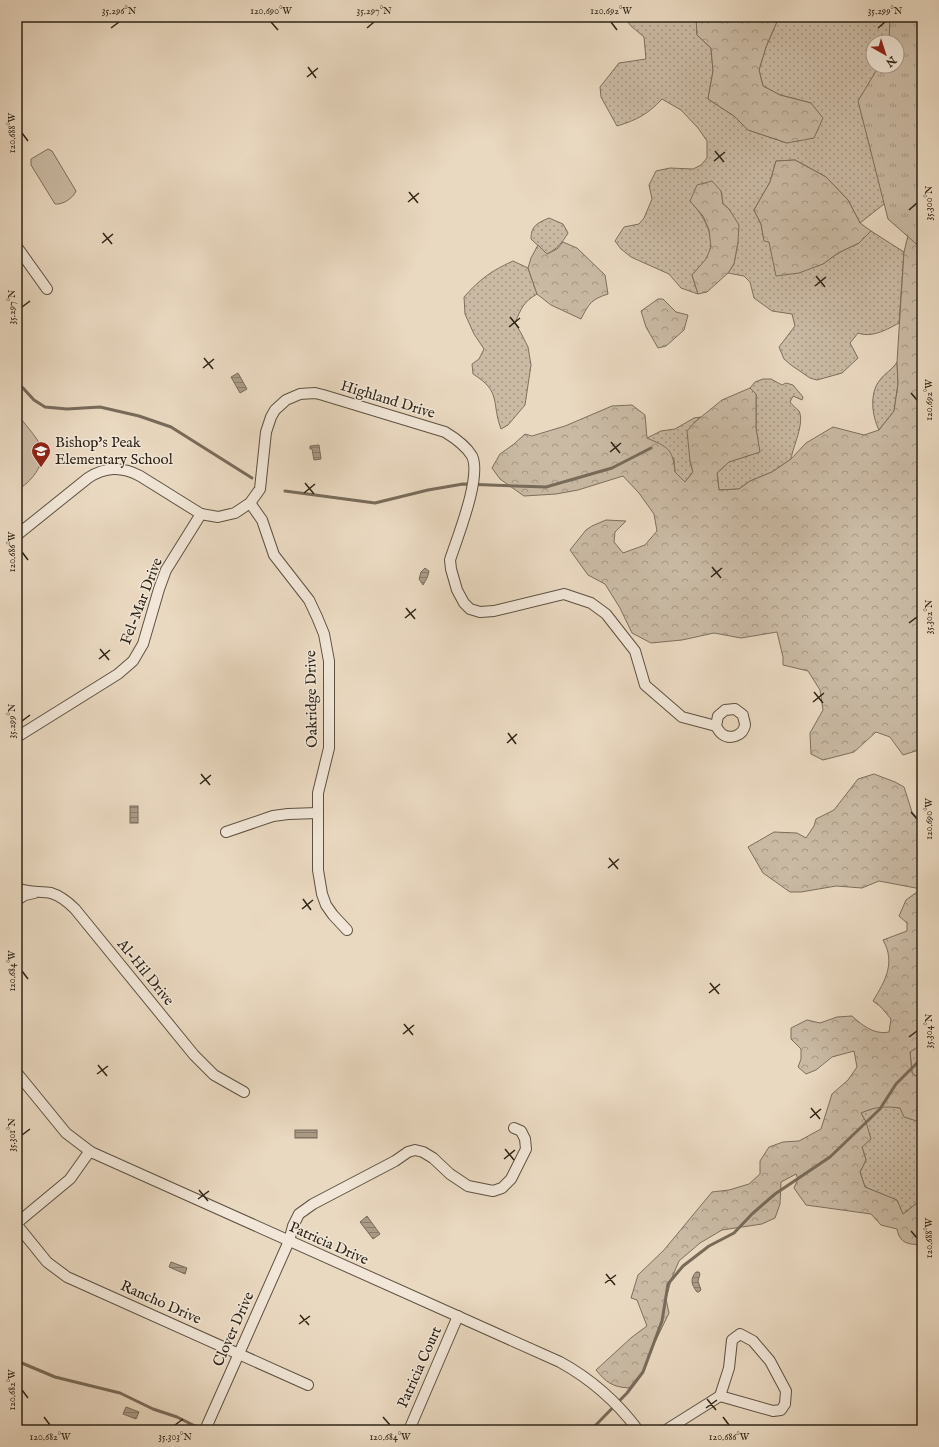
<svg xmlns="http://www.w3.org/2000/svg" width="939" height="1447" font-family="'IM FELL English',serif">
  <style>
    .grass { fill: url(#grass-dots); stroke: #7c6f5d; fill-rule: evenodd }
    .forest { fill: url(#forest-crowns); stroke: #7c6f5d }
    .park { fill: url(#park-tufts); stroke: #7c6f5d }
    .pitch { fill: #cabaa4; stroke: #7c6f5d }
    .water { fill: url(#water-rules); stroke: #786b5a }
    .lines { fill: none; stroke-linecap: round; stroke-linejoin: round }
    .stream { stroke: #786b5a; stroke-width: 3 }
    .minor-casing { stroke: #5d5141; stroke-width: 12 }
    .minor { stroke: #f1e6d7; stroke-width: 10 }
    .ticks { fill: none; stroke: #2e2416; stroke-width: 1.5 }
    .labels { text-anchor: middle; stroke-width: 3; stroke-linejoin: round; paint-order: stroke }
    .street-label { font-size: 15px; fill: #2e2416; stroke: #f1e6d7 }
    .poi-label { font-size: 15px; fill: #2e2416; stroke: #f1e6d7; text-anchor: start }
    .neatline { fill: none; stroke: #2e2416; stroke-width: 1.5 }
    .ticks-label { font-size: 10px; text-anchor: middle; fill: #2e2416 }
  </style>
  <defs>
    <pattern id="grass-dots" width="8" height="8" patternUnits="userSpaceOnUse"><rect width="8" height="8" fill="#cabaa4"/><path d="M2 2h.1M6 6h.1" fill="none" stroke="#a49785" stroke-width="1.8" stroke-linecap="round"/></pattern>
    <pattern id="forest-crowns" width="20" height="18" patternUnits="userSpaceOnUse"><rect width="20" height="18" fill="#cabaa4"/><path d="M2 6a3 3 0 1 1 6 0M12 15a3 3 0 1 1 6 0" fill="none" stroke="#a49785"/></pattern>
    <pattern id="park-tufts" width="24" height="20" patternUnits="userSpaceOnUse"><rect width="24" height="20" fill="#cabaa4"/><path d="M3 7l-1-3M5 7V3M7 7l1-3M15 17l-1-3M17 17v-4M19 17l1-3" fill="none" stroke="#a49785"/></pattern>
    <pattern id="water-rules" width="6" height="5" patternUnits="userSpaceOnUse"><rect width="6" height="5" fill="#aa9b87"/><path d="M0 2.5h6" fill="none" stroke="#8b7e6d"/></pattern>
  </defs>
  <rect width="100%" height="100%" fill="#ead9c1"/>
  <filter id="stains"><feTurbulence type="fractalNoise" baseFrequency=".005" numOctaves="4"/><feColorMatrix values="0 0 0 0 .2 0 0 0 0 .09 0 0 0 0 .02 0 0 0 .5 -.17"/></filter>
  <radialGradient id="worn" r=".72"><stop offset=".6" stop-color="#630" stop-opacity="0"/><stop offset="1" stop-color="#630" stop-opacity=".3"/></radialGradient>
  <g class="grass">
    <path d="M624,17H696L697,35L711,48L713,71L708,99L734,116L748,130L787,143L811,103L780,95L763,86L759,70L766,47L779,17H922V174L860,223L848,200L826,177L795,160L776,161L770,182L754,210L761,224L764,240L823,264L838,253L859,243L871,231L904,252L899,323C886,330 872,338 858,333L850,343L858,358L842,373L817,380L810,378L791,365L784,359L779,347L795,326L792,314L772,311L754,298L750,282L744,276L728,273L734,264L738,242L729,209L723,204L721,191L690,200C703,216 718,237 707,258C704,264 697,269 692,275L698,294L681,288L669,274L631,257L621,249L615,241L624,227L639,224L644,218L652,199L649,185L656,171L670,168L693,169L701,165L707,158V141L698,128L681,110L662,99C648,114 637,120 617,126L601,97L600,87L619,63L646,59L644,37L631,26ZM873,42H897V66H873Z"/>
    <path d="M549,218L563,224L568,233C562,243 557,249 547,254L531,239C531,226 537,223 549,218Z"/>
    <path d="M513,261L528,268L537,294C523,302 521,309 515,323L521,333L528,347L531,365L525,405L508,425L501,429C491,402 502,392 473,374L472,364L479,359L484,349L474,334L465,314L464,297C480,279 491,271 513,261Z"/>
    <path d="M897,362L898,384L894,411L879,430C872,416 869,393 880,380C885,373 892,370 897,362Z"/>
    <path d="M763,379H771L782,385L786,383L793,385L803,397L802,400L793,396L790,402C792,405 796,408 799,411C805,423 793,446 791,459L772,472L750,481L739,489L719,490L717,473L729,462L759,452L756,428V394L750,388L755,382Z"/>
    <path d="M701,417L695,422L690,461L693,472L685,482L675,472L674,459L647,438L661,431L675,429L694,418Z"/>
    <path d="M922,1044V1073L915,1076L912,1073L910,1051Z"/>
    <path d="M887,1106L900,1108L920,1122L922,1118V1199L903,1214L896,1200L865,1187L860,1172L866,1160L862,1147L866,1122L861,1113L872,1108Z"/>
  </g>
  <g class="forest">
    <path d="M696,17H779L766,47L759,70L763,86L780,95L811,103L823,118L814,138L787,143L748,130L734,116L708,99L713,71L711,48L697,35Z"/>
    <path d="M795,160L826,177L848,200L860,223L871,231L859,243L838,253L823,264L799,273L776,276L769,242L764,241L761,224L754,210L770,182L776,161Z"/>
    <path d="M712,181L721,191L723,204L729,209L739,225L738,242L734,264L728,273L707,292L698,294L692,275L706,259L711,247L709,230L703,216L690,201L697,185Z"/>
    <path d="M922,215V749L903,755L890,737L876,732L854,752L823,760L811,754L810,733L823,710L820,690L808,671L783,665V657L777,632L741,638L714,633L682,640L651,643L632,633L620,608L605,584L588,575L570,550L586,530L592,526L606,520L626,521L615,532L614,542L623,553L645,545L657,531L654,514L639,493L623,476L578,490L556,494L524,496L500,479L492,468L500,454L514,444L525,434L532,436L565,426L612,406L632,405L645,415L647,438C667,447 673,448 675,472L685,482L693,472L690,461L687,431L695,422L722,400L750,388L756,394V428L760,452L729,462L717,473L719,490L739,489L750,481L772,472L791,459L806,443L833,427L864,435L879,430L894,411L898,384L897,362L904,252L912,219Z"/>
    <path d="M563,242L577,248L605,275L608,294C592,299 589,303 581,319L551,305L537,294L528,268L531,258L538,245L547,254L557,249Z"/>
    <path d="M658,299H663L676,312L688,315L684,330L666,346L658,348L646,327L641,311Z"/>
    <path d="M874,774L895,782L904,787L912,812L922,823V1044L910,1052L912,1073L915,1076L922,1073V1118L920,1122L904,1117L900,1108C885,1106 874,1107 861,1113L866,1122L871,1139L862,1147L866,1160L860,1172L865,1187L897,1200L903,1214L922,1199V1245C908,1244 900,1244 897,1229L881,1225L871,1214L806,1205L794,1188L798,1179L796,1174L781,1182L780,1204L775,1218L762,1224L722,1230L700,1243L679,1261L671,1280L666,1299L669,1313L654,1344L643,1372L629,1388C612,1387 606,1382 596,1370L632,1337L647,1326L637,1300L631,1298L638,1275L664,1250L712,1192L729,1190L749,1184L760,1174V1161L769,1147L783,1142L799,1141L821,1129L832,1094L848,1080L857,1067L854,1051L832,1057L816,1070L806,1074L798,1067L801,1059V1049L791,1039V1028L807,1020L820,1023L837,1017L852,1016C862,1025 874,1035 889,1032L891,1019L881,1007L873,1001C885,981 896,963 883,940L907,931V923L899,916L906,900L921,889L879,881L862,888L836,886L801,892H790L763,873L748,847L774,832L797,833L806,838L814,826L816,819L834,810L858,779Z"/>
  </g>
  <path class="park" d="M890,17H922V249L888,219L858,101L879,66H897V42H889Z"/>
  <g class="pitch">
    <path d="M48,149L52,151L76,191C73,198 63,205 55,204L31,165V159Z"/>
    <path d="M17,414C23,422 38,438 41,447C47,464 30,483 17,490Z"/>
  </g>
  <g class="water">
    <path d="M238,373L247,389L240,393L231,377Z"/>
    <path d="M319,445L321,459L314,460L312,449H310V446Z"/>
    <path d="M425,568L429,571C428,577 426,580 423,585L419,579L421,572Z"/>
    <rect x="130" y="806" width="8" height="17"/>
    <rect x="295" y="1130" width="22" height="8"/>
    <path d="M367,1216L380,1234L373,1239L360,1222Z"/>
    <path d="M171,1262L187,1268L185,1274L169,1267Z"/>
    <path d="M696,1272H699L700,1274L698,1281L701,1290L699,1292H697C691,1284 690,1279 696,1272Z"/>
    <path d="M126,1407L139,1412L136,1419L123,1414Z"/>
  </g>
  <g class="lines">
    <g class="stream">
      <path d="M17,384L23,388L34,400L45,407L67,409L100,407L139,416L171,427L252,478"/>
      <path d="M285,491L375,503L428,490L463,484L546,487L612,468L651,448"/>
      <path d="M17,1361L55,1377L120,1393L153,1409L177,1417L203,1430"/>
      <path d="M591,1430L627,1393L643,1372L662,1321L668,1284L683,1266L709,1246L734,1233L752,1214L775,1194L830,1157L880,1109L896,1084L922,1058"/>
    </g>
    <g class="minor-casing">
      <g id="minor">
        <path d="M17,247L47,289"/>
        <path d="M250,503L262,520L274,555L309,600L317,617L324,634L329,661V748L318,793V870L322,894L326,905L333,915L347,930"/>
        <path d="M17,535L88,478C105,467 121,466 140,476L201,514L218,517L235,513L250,503L260,489L266,432L271,417L275,410L286,400L300,394L315,393L323,395L445,432C455,438 466,446 472,456C482,477 457,538 450,560L451,569L457,590L464,603L470,609L480,612L494,611L564,594L591,603L606,614L635,651L645,685L682,717L716,726C718,729 719,732 722,734C730,740 743,736 745,725C745,722 743,718 743,715L735,709L725,710L718,716L716,726"/>
        <path d="M17,737L118,674L133,661L143,644L159,589L166,570L201,514"/>
        <path d="M226,832L273,816L288,814L318,813"/>
        <path d="M17,888C28,893 40,891 51,893C61,896 68,902 75,909L194,1055L214,1075L244,1092"/>
        <path d="M17,900L25,895L34,893"/>
        <path d="M17,1073L66,1133L91,1152L560,1362C591,1379 617,1402 638,1430"/>
        <path d="M17,1223L70,1179L87,1155L91,1152"/>
        <path d="M17,1225L47,1262L67,1277L308,1385"/>
        <path d="M740,1334L753,1341L770,1361L786,1391L785,1404L781,1410L773,1411L720,1396L729,1368L732,1340Z"/>
        <path d="M205,1430L289,1241L293,1226L299,1214L313,1204L395,1161L408,1152L415,1150L423,1152L433,1158L450,1174L468,1186L493,1191L502,1188L511,1179L526,1149L525,1139L521,1131L514,1128"/>
        <path d="M409,1430L458,1316"/>
        <path d="M666,1430L720,1396"/>
      </g>
    </g>
    <use href="#minor" class="minor"/>
  </g>
  <path class="ticks" d="M271,22L278,30M611,22L617,30M111,28L119,22M367,28L374,22M878,28L885,22M308,67L316,78M307,77L318,68M22,133L28,141M715,151L724,162M714,161L725,152M409,192L418,203M408,202L419,193M909,210L917,203M103,233L112,244M102,243L113,234M816,276L825,287M815,286L826,277M22,307L30,301M510,317L519,328M509,327L520,318M204,358L213,369M203,368L214,359M911,393L917,400M611,442L620,453M610,452L621,443M305,483L314,494M304,493L315,484M22,552L28,560M712,567L721,578M711,577L722,568M406,608L415,619M405,618L416,609M909,623L917,617M100,649L109,660M99,659L110,650M814,692L823,703M813,702L824,693M22,721L30,715M508,733L516,744M507,743L517,734M201,774L210,785M200,784L211,775M911,812L917,819M609,858L618,869M608,868L619,859M303,899L311,910M302,909L313,900M22,971L28,979M710,983L719,994M709,993L720,984M404,1024L413,1035M403,1034L414,1025M909,1037L917,1031M98,1065L107,1076M97,1074L108,1066M811,1108L820,1119M810,1118L821,1109M22,1135L30,1129M505,1149L514,1160M504,1159L515,1150M199,1190L208,1201M198,1199L209,1191M911,1231L917,1238M606,1274L615,1285M605,1283L616,1275M300,1315L309,1325M299,1324L310,1316M22,1390L28,1398M707,1399L716,1410M706,1408L717,1400M44,1417L50,1425M383,1417L390,1425M723,1417L729,1425M175,1425L183,1419"/>
  <defs>
    <g id="school-pin" transform="scale(1)"><path d="M0 17L-7.5 6A9.5 9.5 0 1 1 7.5 6Z" fill="#8f2418" stroke="#f1e6d7"/><path d="M0-5L7-2L0 1L-7-2ZM-4 1L0 2.5L4 1V4Q0 6-4 4Z" fill="#fff"/></g>
  </defs>
  <g fill-rule="evenodd">
    <use href="#school-pin" x="41" y="451"/>
  </g>
  <g class="labels">
    <g class="street-label">
      <text transform="translate(388 399) rotate(17)" y="5">Highland Drive</text>
      <text transform="translate(141 601) rotate(-69)" y="5">Fel-Mar Drive</text>
      <text transform="translate(311 699) rotate(-91)" y="5">Oakridge Drive</text>
      <text transform="translate(146 972) rotate(51)" y="5">Al-Hil Drive</text>
      <text transform="translate(329 1243) rotate(24)" y="5">Patricia Drive</text>
      <text transform="translate(161 1302) rotate(24)" y="5">Rancho Drive</text>
      <text transform="translate(233 1329) rotate(-66)" y="5">Clover Drive</text>
      <text transform="translate(419 1367) rotate(-66)" y="5">Patricia Court</text>
    </g>
    <g class="poi-label">
      <text x="55" y="447">Bishop's Peak<tspan x="55" dy="17">Elementary School</tspan></text>
    </g>
  </g>
  <rect width="939" height="1447" fill="none" stroke="#ead9c1" stroke-width="44"/>
  <g transform="translate(885 54) rotate(141)"><circle r="19" fill="#f1e6d7" stroke="#a3988a"/>
  <path d="M0-3L7 15L0 10L-7 15Z" fill="#8f2418"/>
  <text y="-6" font-size="11" font-weight="bold" text-anchor="middle" fill="#2e2416">N</text>
  </g>
  <rect x="22" y="22" width="895" height="1403" class="neatline"/>
  <g class="ticks-label">
    <text x="119" y="14">35.296°N</text>
    <text x="271" y="14">120.690°W</text>
    <text x="374" y="14">35.297°N</text>
    <text x="611" y="14">120.692°W</text>
    <text x="885" y="14">35.299°N</text>
    <text transform="translate(11 133) rotate(-90)" y="4">120.688°W</text>
    <text transform="translate(928 203) rotate(-90)" y="4">35.300°N</text>
    <text transform="translate(11 307) rotate(-90)" y="4">35.297°N</text>
    <text transform="translate(928 400) rotate(-90)" y="4">120.692°W</text>
    <text transform="translate(11 552) rotate(-90)" y="4">120.686°W</text>
    <text transform="translate(928 617) rotate(-90)" y="4">35.302°N</text>
    <text transform="translate(11 721) rotate(-90)" y="4">35.299°N</text>
    <text transform="translate(928 819) rotate(-90)" y="4">120.690°W</text>
    <text transform="translate(11 971) rotate(-90)" y="4">120.684°W</text>
    <text transform="translate(928 1031) rotate(-90)" y="4">35.304°N</text>
    <text transform="translate(11 1135) rotate(-90)" y="4">35.301°N</text>
    <text transform="translate(928 1238) rotate(-90)" y="4">120.688°W</text>
    <text transform="translate(11 1390) rotate(-90)" y="4">120.682°W</text>
    <text x="50" y="1440">120.682°W</text>
    <text x="175" y="1440">35.303°N</text>
    <text x="390" y="1440">120.684°W</text>
    <text x="729" y="1440">120.686°W</text>
  </g>
  <rect width="100%" height="100%" filter="url(#stains)"/>
  <rect width="100%" height="100%" fill="url(#worn)"/>
</svg>
